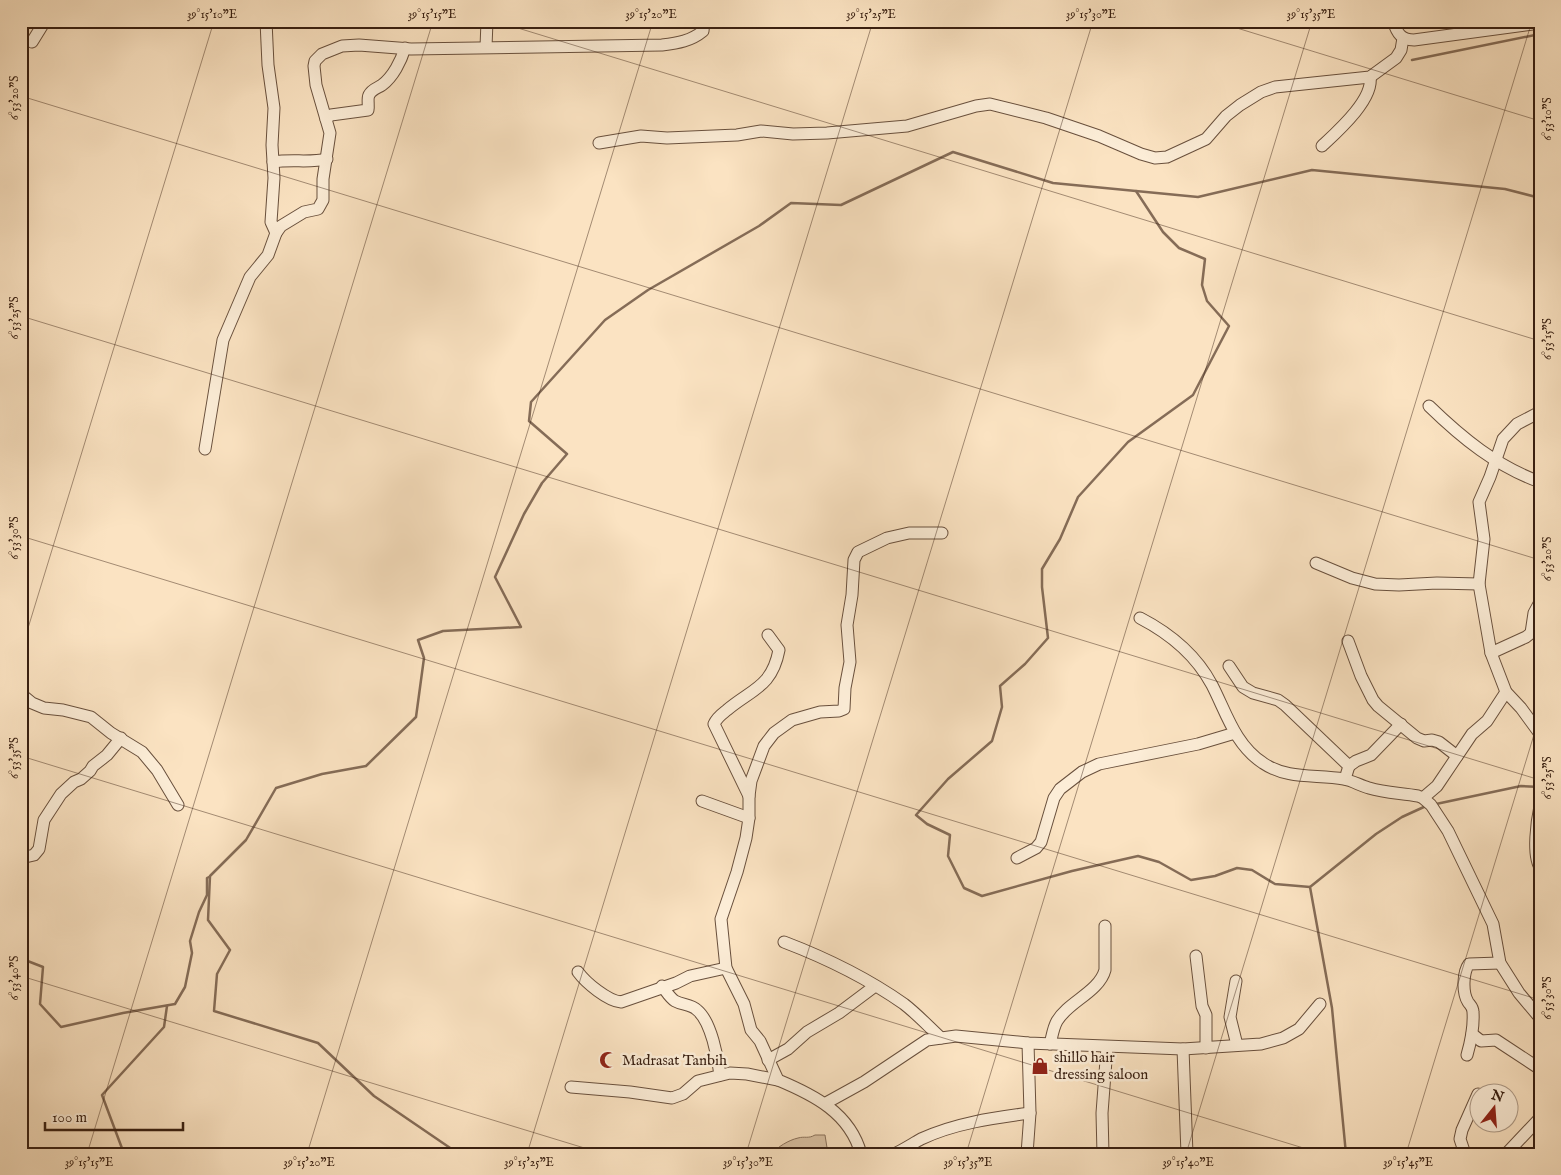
<svg xmlns="http://www.w3.org/2000/svg" width="1561" height="1175" font-family="'IM FELL English',serif">
  <style>
    .green { fill: #dac2a4; stroke: #89705a }
    .lines { fill: none; stroke-linecap: round; stroke-linejoin: round }
    .stream { stroke: #856c57; stroke-width: 2.5 }
    .street-casing { stroke: #69503d; stroke-width: 13 }
    .street { stroke: #fcedd7; stroke-width: 11 }
    .ticks { fill: none; stroke: #381f11; stroke-width: 1; stroke-opacity: 0.45 }
    .labels { text-anchor: middle; stroke-width: 5; stroke-linejoin: round; paint-order: stroke }
    .poi-label { font-size: 15px; fill: #381f11; stroke: #fcedd7; text-anchor: start }
    .neatline { fill: none; stroke: #381f11; stroke-width: 2 }
    .ticks-label { font-size: 12px; text-anchor: middle; fill: #381f11 }
  </style>
  <rect width="100%" height="100%" fill="#fbe3c2"/>
  <filter id="stains"><feTurbulence type="fractalNoise" baseFrequency=".004" numOctaves="4"/><feColorMatrix values="0 0 0 0 .2 0 0 0 0 .09 0 0 0 0 .02 0 0 0 .5 -.17"/></filter>
  <radialGradient id="worn" r=".72"><stop offset=".6" stop-color="#630" stop-opacity="0"/><stop offset="1" stop-color="#630" stop-opacity=".3"/></radialGradient>
  <path class="green" d="M815,1135H825L828,1154H772C777,1147 789,1140 798,1138C805,1136 808,1139 815,1135Z"/>
  <g class="lines">
    <g class="stream">
      <path d="M1412,60L1540,34"/>
      <path d="M1136,191L1163,232L1179,248L1205,259L1202,285L1207,301L1229,326L1193,395L1128,442L1078,497L1060,539L1042,569V587L1048,638L1025,664L1000,686L1002,707L992,741L948,779L916,815L927,824L950,835L948,856L964,888L982,896L1072,871L1138,856L1159,862L1191,880L1215,876L1237,868L1252,870L1275,884L1310,887"/>
      <path d="M1436,804L1521,786L1540,787"/>
      <path d="M21,961L25,960L43,967L40,1004L61,1027L123,1013L175,1004L185,987L192,953L190,941L199,912L207,895V878L209,877"/>
      <path d="M122,1154L123,1151L102,1095L164,1027L167,1006"/>
      <path d="M459,1154L374,1096L318,1043L214,1011L217,974L230,950L208,920L210,876L246,840L276,788L322,774L366,766L416,717L424,658L418,640L443,631L521,627L495,577L524,514L542,483L567,454L529,421L531,402L605,320L648,290L759,226L791,203L841,205L953,152L1053,183L1198,197L1312,170L1505,189L1540,198"/>
      <path d="M1346,1154L1332,1008L1310,887L1376,834L1402,817L1426,806"/>
    </g>
    <g class="street-casing">
      <g id="street">
        <path d="M1393,21C1397,33 1401,40 1414,40L1540,23"/>
        <path d="M32,42L45,21"/>
        <path d="M486,47L487,21"/>
        <path d="M326,119L331,115L368,110C369,105 367,99 369,95C372,89 378,88 382,85C393,77 401,61 405,48"/>
        <path d="M599,143L641,136L667,138L737,135L761,131L793,134L827,133L907,126L976,106L990,104L1046,118L1099,136L1141,154L1155,158L1167,157L1206,139L1226,116L1240,105L1261,92L1275,87L1370,77L1396,58L1401,50L1403,38"/>
        <path d="M1322,146C1338,131 1374,99 1370,77"/>
        <path d="M273,162C292,159 310,163 327,159"/>
        <path d="M276,233L281,226L304,212L318,209L323,200V179L330,133L316,85L314,66L315,61L322,54L342,46L359,45L411,49L662,45C678,43 691,41 703,31L704,21"/>
        <path d="M1429,406C1462,438 1496,466 1540,482"/>
        <path d="M1540,412L1517,424L1503,439L1490,477L1479,502L1484,539L1479,584L1491,653L1506,692L1521,708L1540,734"/>
        <path d="M205,449L223,340L250,277L268,255L276,233L271,222L274,178L272,145L274,108L268,65L266,21"/>
        <path d="M1316,563L1352,578L1375,584L1399,585L1437,583L1479,584"/>
        <path d="M1140,618C1169,633 1196,655 1212,685C1226,712 1235,745 1263,763C1288,780 1316,774 1344,779C1353,781 1361,786 1369,788C1385,793 1402,793 1418,796L1423,798L1431,805L1448,831L1493,924L1500,963L1519,993L1540,1018"/>
        <path d="M1348,641L1361,676L1373,700L1378,706L1417,738L1424,741L1432,740L1439,742L1457,756"/>
        <path d="M1491,653L1526,637L1531,633L1534,613L1540,602"/>
        <path d="M1229,666L1243,687L1253,693L1278,700L1285,705L1349,766L1345,779"/>
        <path d="M21,694L32,703L44,708L63,710L91,717L111,733L142,752L157,770L178,805"/>
        <path d="M1349,766L1356,761L1371,755L1401,724"/>
        <path d="M749,796L714,724C717,717 722,714 727,710C752,689 772,687 779,650L768,635"/>
        <path d="M1423,798L1437,786L1472,734L1487,721L1506,692"/>
        <path d="M702,801L749,818"/>
        <path d="M1540,806C1537,820 1532,855 1540,867"/>
        <path d="M21,858L34,855L39,849L44,820L61,794L74,782L81,779L90,771L93,766L107,755L121,738"/>
        <path d="M1017,858L1036,848L1041,842L1054,798L1060,789L1082,772L1099,764L1198,744L1235,733"/>
        <path d="M784,942C826,958 867,978 904,1004C917,1014 929,1027 941,1038"/>
        <path d="M1196,956L1202,1006L1206,1015V1048"/>
        <path d="M578,972C586,983 608,1001 621,1002L676,983L690,976L726,968"/>
        <path d="M1236,981L1230,1017L1237,1045"/>
        <path d="M662,986C666,991 670,998 675,1001C682,1005 691,1004 697,1010C711,1021 718,1058 720,1075"/>
        <path d="M1472,1034L1481,1041L1496,1040L1540,1069"/>
        <path d="M1050,1044C1052,1037 1053,1028 1057,1021C1068,1002 1099,992 1105,970V926"/>
        <path d="M1183,1049L1187,1154"/>
        <path d="M1467,1055C1471,1041 1474,1026 1473,1012C1473,1007 1470,1005 1468,1002C1462,992 1463,972 1469,964L1500,963"/>
        <path d="M768,1060L788,1049L807,1032L839,1013L875,986"/>
        <path d="M571,1087L630,1092L672,1098L683,1094L698,1081L730,1073L747,1074L778,1080"/>
        <path d="M826,1103L864,1082L927,1040L956,1036L1028,1043L1183,1049L1261,1044L1283,1038L1299,1029L1320,1004"/>
        <path d="M861,1154C850,1113 814,1095 778,1080L760,1041L751,1030L744,1004L726,968L721,919L737,872L746,838L749,818V796L751,781L764,746L774,733L792,720L820,712L839,711L844,709L845,688L850,662L847,625L852,595L854,560L858,552L887,538L909,533H942"/>
        <path d="M894,1154C903,1150 912,1144 921,1139C955,1123 993,1118 1030,1113"/>
        <path d="M1027,1154L1030,1113L1028,1043"/>
        <path d="M1103,1154L1102,1113L1107,1047"/>
        <path d="M1465,1154L1460,1139L1462,1130L1478,1094"/>
        <path d="M1506,1154L1540,1118"/>
      </g>
    </g>
    <use href="#street" class="street"/>
  </g>
  <path class="ticks" d="M495,21L1540,341M1214,21L1540,121M21,96L1540,560M21,316L1540,780M21,536L1540,1000M21,651L214,21M21,756L1323,1154M21,976L604,1154M87,1154L433,21M307,1154L653,21M527,1154L873,21M746,1154L1093,21M966,1154L1312,21M1186,1154L1532,21M1406,1154L1540,715"/>
  <defs>
    <g id="mosque-bare" transform="scale(1.35)"><path d="M3.5-4.9A6 6 0 1 0 3.5 4.9A5 5 0 1 1 3.5-4.9Z" fill="#8f2418" stroke="#fcedd7" stroke-width="2.5" paint-order="stroke"/></g>
    <g id="shop-bare" transform="scale(1.35)"><path d="M-5-2.5h2.3a2.7 3.5 0 0 1 5.4 0H5L5.5 6h-11ZM-1.5-2.5h3a1.5 2.3 0 0 0-3 0Z" fill="#8f2418" stroke="#fcedd7" stroke-width="2.5" paint-order="stroke"/></g>
  </defs>
  <g fill-rule="evenodd">
    <use href="#mosque-bare" x="608" y="1060"/>
    <use href="#shop-bare" x="1040" y="1066"/>
  </g>
  <g class="labels">
    <g class="poi-label">
      <text x="1054" y="1062">shillo hair<tspan x="1054" dy="17">dressing saloon</tspan></text>
      <text x="622" y="1065">Madrasat Tanbih</text>
    </g>
  </g>
  <rect width="1561" height="1175" fill="none" stroke="#fbe3c2" stroke-width="55"/>
  <g transform="translate(1494 1108) rotate(17)"><circle r="24" fill="#fcedd7" stroke="#ae9b88"/>
  <path d="M0-4L9 19L0 12L-9 19Z" fill="#8f2418"/>
  <text y="-8" font-size="14" font-weight="bold" text-anchor="middle" fill="#381f11">N</text>
  </g>
  <path d="M45 1122v8h138v-8" fill="none" stroke="#381f11" stroke-width="2.5"/>
  <text x="52" y="1122" font-size="15" fill="#381f11" stroke="#fcedd7" stroke-width="4" paint-order="stroke">100 m</text>
  <rect x="28" y="28" width="1506" height="1120" class="neatline"/>
  <g class="ticks-label">
    <text x="212" y="18">39°15'10"E</text>
    <text x="432" y="18">39°15'15"E</text>
    <text x="651" y="18">39°15'20"E</text>
    <text x="871" y="18">39°15'25"E</text>
    <text x="1091" y="18">39°15'30"E</text>
    <text x="1311" y="18">39°15'35"E</text>
    <text transform="translate(14 98) rotate(-90)" y="4">6°53'20"S</text>
    <text transform="translate(1547 119) rotate(-90)" y="4">6°53'10"S</text>
    <text transform="translate(14 318) rotate(-90)" y="4">6°53'25"S</text>
    <text transform="translate(1547 339) rotate(-90)" y="4">6°53'15"S</text>
    <text transform="translate(14 538) rotate(-90)" y="4">6°53'30"S</text>
    <text transform="translate(1547 559) rotate(-90)" y="4">6°53'20"S</text>
    <text transform="translate(14 758) rotate(-90)" y="4">6°53'35"S</text>
    <text transform="translate(1547 778) rotate(-90)" y="4">6°53'25"S</text>
    <text transform="translate(14 978) rotate(-90)" y="4">6°53'40"S</text>
    <text transform="translate(1547 998) rotate(-90)" y="4">6°53'30"S</text>
    <text x="89" y="1166">39°15'15"E</text>
    <text x="309" y="1166">39°15'20"E</text>
    <text x="529" y="1166">39°15'25"E</text>
    <text x="748" y="1166">39°15'30"E</text>
    <text x="968" y="1166">39°15'35"E</text>
    <text x="1188" y="1166">39°15'40"E</text>
    <text x="1408" y="1166">39°15'45"E</text>
  </g>
  <rect width="100%" height="100%" filter="url(#stains)"/>
  <rect width="100%" height="100%" fill="url(#worn)"/>
</svg>
